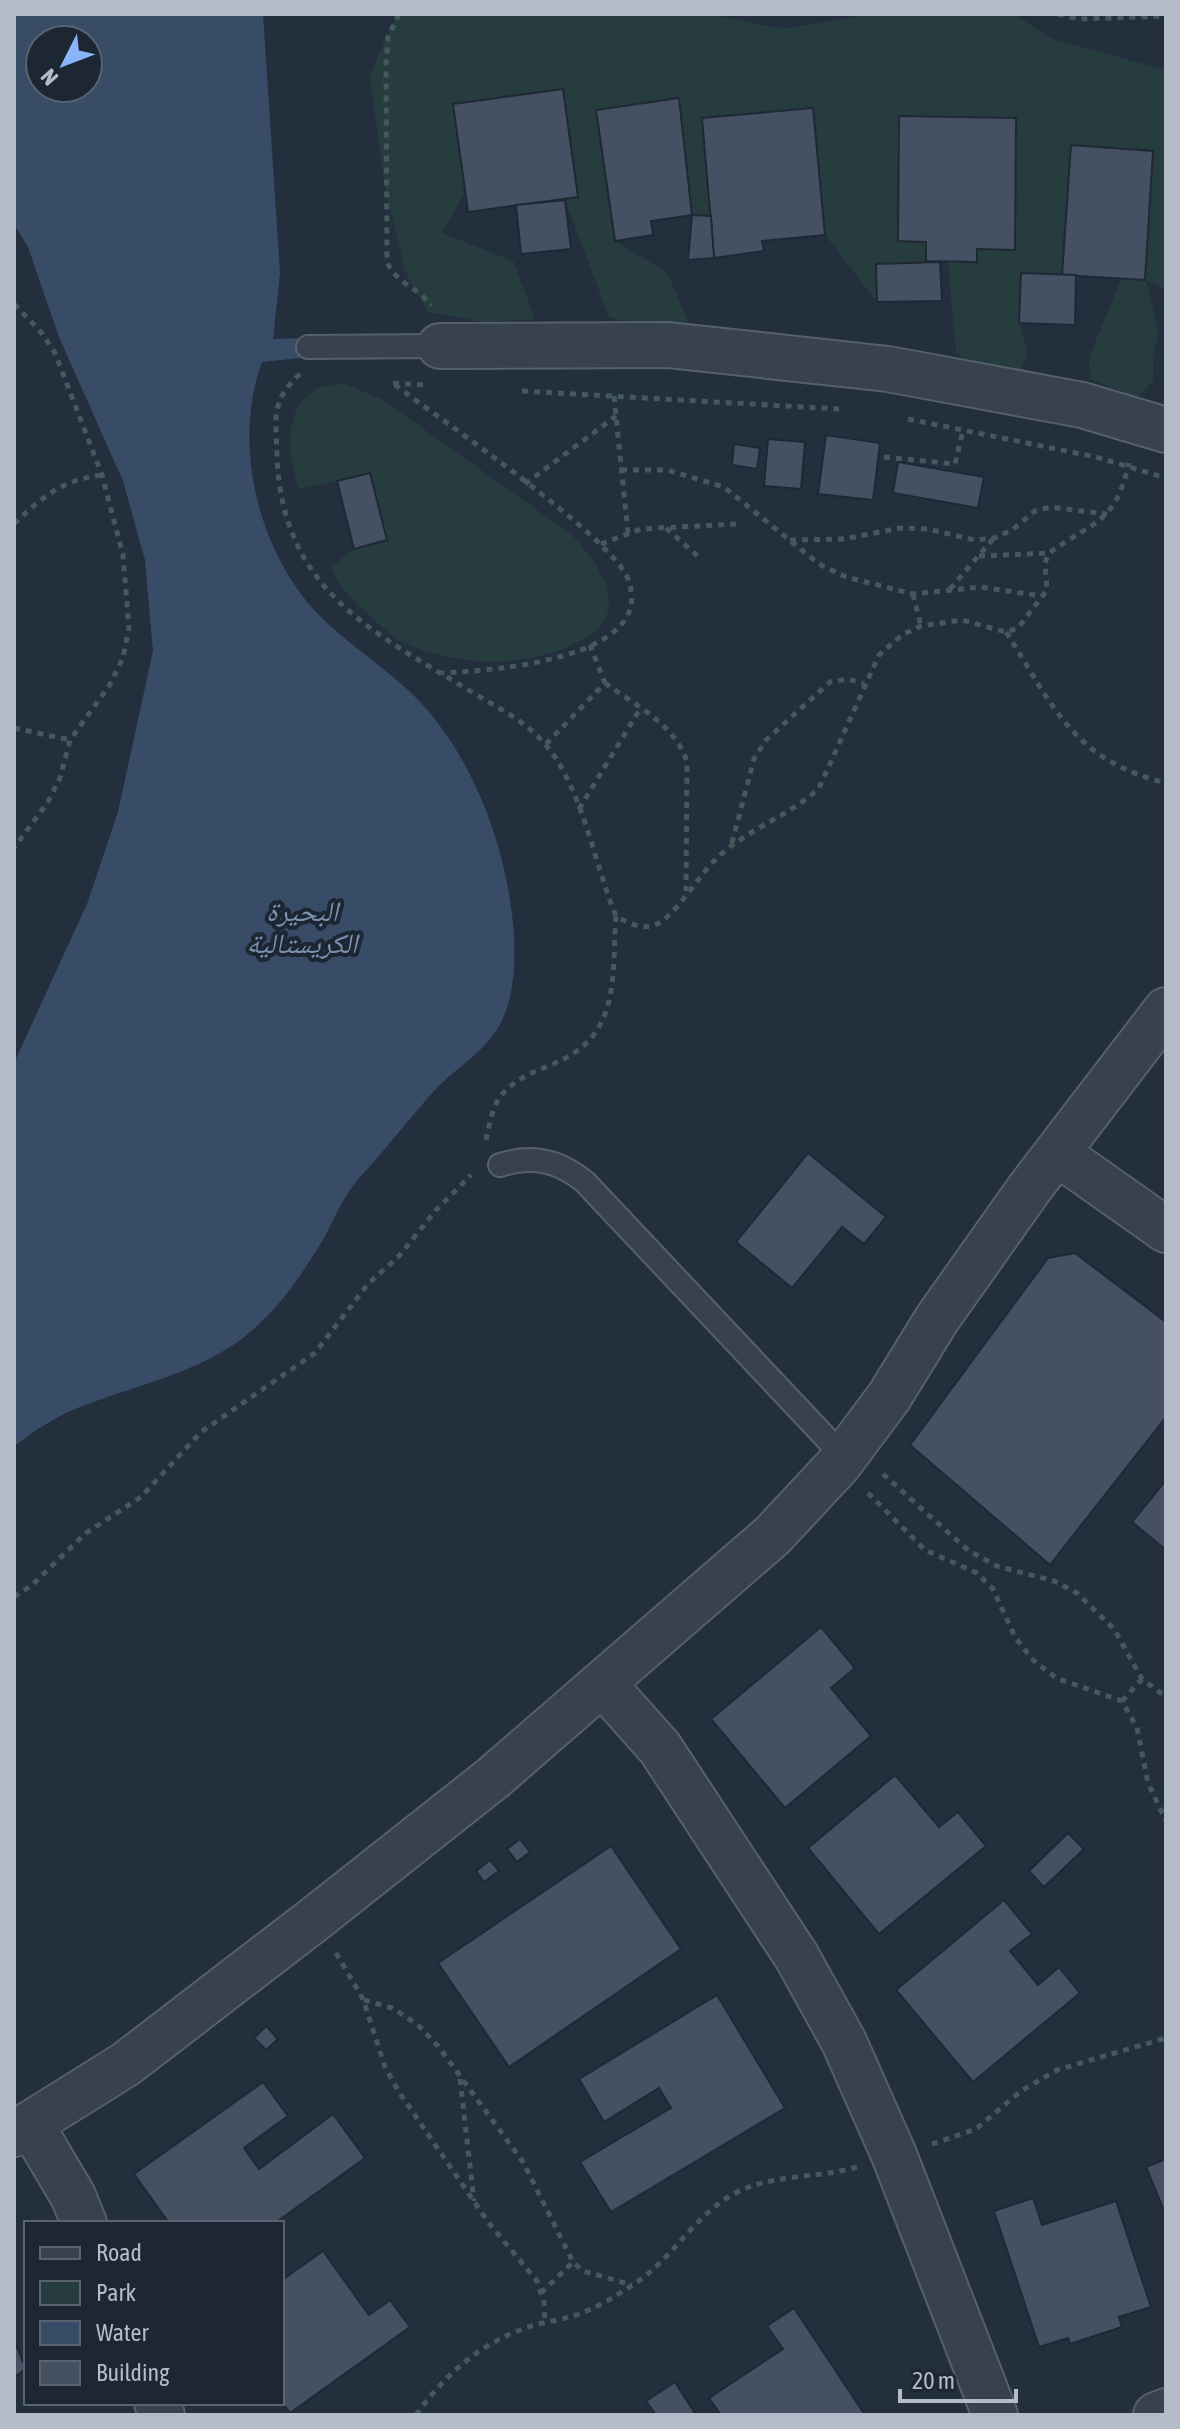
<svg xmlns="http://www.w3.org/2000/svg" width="1180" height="2429" font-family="'Asap Condensed','Noto Naskh Arabic',sans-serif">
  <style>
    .green { fill: #263c3f }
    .water { fill: #394c67; fill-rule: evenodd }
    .building { fill: #455162; stroke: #1f2835; stroke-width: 2 }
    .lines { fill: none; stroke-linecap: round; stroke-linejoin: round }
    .service-casing { stroke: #565f6c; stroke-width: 26 }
    .minor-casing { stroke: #565f6c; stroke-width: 48 }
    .path { stroke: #44595c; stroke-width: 5; stroke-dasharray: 6 6; stroke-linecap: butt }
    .service { stroke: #38414e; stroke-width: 22 }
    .minor { stroke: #38414e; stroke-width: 44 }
    .labels { text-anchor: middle; stroke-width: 8; stroke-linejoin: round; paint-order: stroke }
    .water-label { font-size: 28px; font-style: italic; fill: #7c92b1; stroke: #1d2633 }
  </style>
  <rect width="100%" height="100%" fill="#242f3e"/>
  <g class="green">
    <path d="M400,14H709L783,29L875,14H1013L1052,39L1166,70V289L1146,281L1159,334L1154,348L1153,382L1137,398L1090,379L1089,357L1121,279L1145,280L1153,151L1071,146L1062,275L1021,273L1019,323L1028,355L1020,371L979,370L956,352L948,262H977V249H1015L1016,118L899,116L898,241L926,242V261L876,264L877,302L825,235L813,108L702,118L711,216L692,215L678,99L596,110L615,241L667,272L689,324L637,326L609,317L565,200L578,196L563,89L453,104L465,192L442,233L513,261L535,319L484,322L428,312L405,271L384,183L370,76L395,17Z"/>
    <path d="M343,383L383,400L572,535C590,554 621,592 604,621C587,649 521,663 491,662C464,661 431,654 406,644C392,638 375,621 363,610C348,595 337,586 332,566L354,549L386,540L370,473L299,489C288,457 281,415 313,391C320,385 334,385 343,383Z"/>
  </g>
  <path class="water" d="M14,14H263L280,273L273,339L307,338L309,357L262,362C231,445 259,557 323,619C358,653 404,679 434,718C476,771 502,841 511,907C516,942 518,994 499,1026C483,1054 455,1068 434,1091C409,1119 386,1149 360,1177C344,1195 335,1217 324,1238C300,1278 276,1313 239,1341C194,1373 138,1385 88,1404C61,1413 37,1429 14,1446V1063L87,904L118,812L153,651L145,560L123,481L59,337L28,247L14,224ZM40,40H88V88H40Z"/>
  <g class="building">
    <path d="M563,89L578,197L468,212L453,104Z"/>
    <path d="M679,98L692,215L651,221L653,235L615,241L596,110Z"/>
    <path d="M813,108L825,235L762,241L764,251L714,258L702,118Z"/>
    <path d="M899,116L1016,118L1015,250L977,249V262L926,261V242L898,241Z"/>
    <path d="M1071,145L1153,151L1145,280L1062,275Z"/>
    <path d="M565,200L571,249L521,254L516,205Z"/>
    <path d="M692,215L711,216L714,258L688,260Z"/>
    <path d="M940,262L942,301L877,302L876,264Z"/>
    <path d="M1021,273L1076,275L1075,325L1019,323Z"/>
    <path d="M826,435L880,443L873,500L818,494Z"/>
    <path d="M768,439L805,442L801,489L764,486Z"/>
    <path d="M734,444L760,448L757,469L732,465Z"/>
    <path d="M898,462L984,477L978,508L893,493Z"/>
    <path d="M370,473L387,540L354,549L337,481Z"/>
    <path d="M808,1153L886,1217L864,1244L842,1227L792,1288L736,1242Z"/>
    <path d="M1075,1253L1166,1322V1417L1050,1565L910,1445L1048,1258Z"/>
    <path d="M1166,1480V1550L1132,1522Z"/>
    <path d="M821,1627L855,1668L831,1688L871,1736L785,1808L711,1719Z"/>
    <path d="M895,1775L939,1827L958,1812L986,1846L879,1934L808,1848Z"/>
    <path d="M1068,1833L1084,1849L1044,1887L1029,1871Z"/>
    <path d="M520,1839L530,1852L517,1862L507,1849Z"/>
    <path d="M611,1846L681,1949L509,2067L438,1963Z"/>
    <path d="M490,1860L499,1871L484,1882L476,1871Z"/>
    <path d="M1004,1900L1032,1934L1010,1951L1038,1985L1059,1967L1080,1993L973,2082L896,1990Z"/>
    <path d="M717,1995L785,2108L611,2212L580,2162L671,2108L659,2088L604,2122L579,2079Z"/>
    <path d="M266,2026L278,2039L266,2050L254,2038Z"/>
    <path d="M263,2082L288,2116L244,2148L259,2169L333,2114L365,2158L275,2223H169L134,2174Z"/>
    <path d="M1166,2159V2216L1146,2167Z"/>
    <path d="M1033,2198L1042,2225L1116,2201L1151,2307L1119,2317L1122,2327L1070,2344L1068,2338L1039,2347L994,2211Z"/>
    <path d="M323,2251L369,2315L390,2300L410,2327L290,2413L282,2402V2280Z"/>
    <path d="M794,2308L865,2415H721L709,2398L783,2349L767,2326Z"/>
    <path d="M14,2340L26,2369L14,2377Z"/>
    <path d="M675,2382L696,2415H656L646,2401Z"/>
  </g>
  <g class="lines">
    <g class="service-casing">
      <g id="service">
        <path d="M308,347L440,346"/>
        <path d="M500,1165C533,1155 558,1160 585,1182L844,1457"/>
      </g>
    </g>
    <g class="minor-casing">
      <g id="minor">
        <path d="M440,346L668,345L888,369L1082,405L1166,430"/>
        <path d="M1057,1153L1166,1230"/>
        <path d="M603,1684L660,1748L797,1957L844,2042L894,2155L995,2415"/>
        <path d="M31,2125L73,2196L84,2223"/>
        <path d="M14,2134L126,2064L316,1918L493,1778L773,1535L839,1464L889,1397L937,1319L1029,1189L1166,1010"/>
        <path d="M157,2403L162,2415"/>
        <path d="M1156,2415L1166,2411"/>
      </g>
    </g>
    <g class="path">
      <path d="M399,14L388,37L386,65L387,262C397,285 419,287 431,306"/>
      <path d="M1058,14L1079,19L1166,16"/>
      <path d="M14,304L41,332L55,353L102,475L123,555L129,628L123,658L109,686L70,740L60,778L48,802L14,848"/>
      <path d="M300,374C270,401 276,419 277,456C282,592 374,632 475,694C500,709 525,721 544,743C582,785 594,864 616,916C629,923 642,931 657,924C676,915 699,875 716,859C746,829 789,817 819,788L879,655L902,635L921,626L962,620L1006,632L1018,628L1047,590L1045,563L1049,553C1095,520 1115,524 1129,463"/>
      <path d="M393,383L424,385"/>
      <path d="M395,385C440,419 612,537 628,579C659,660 488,671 442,673"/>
      <path d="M522,391L839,409"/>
      <path d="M614,396L628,533"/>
      <path d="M908,419L1096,457L1166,478"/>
      <path d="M884,457L955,464L963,430"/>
      <path d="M621,470H667L724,487L819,564L846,577L913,594L980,587L1042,596"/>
      <path d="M525,484L616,416"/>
      <path d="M14,524C42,497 62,480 102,475"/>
      <path d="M666,528L701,559"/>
      <path d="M790,540L844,539L900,528L928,529L975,540L994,538L1012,530L1035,511L1051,507L1107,514"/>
      <path d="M601,544L641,529L736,524"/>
      <path d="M979,556L1049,553"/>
      <path d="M950,589L993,539"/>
      <path d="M913,594L921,626"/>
      <path d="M1006,632C1054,707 1073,760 1166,783"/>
      <path d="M605,683C635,705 676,725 687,762L686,891"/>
      <path d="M14,728L70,740"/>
      <path d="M546,744L605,683L590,645"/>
      <path d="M579,809L640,709"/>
      <path d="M732,843L754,759L766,740L830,682L848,679L864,684"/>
      <path d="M486,1140C489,1127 491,1112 498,1100C523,1062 574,1072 600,1025C617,994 613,950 616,916"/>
      <path d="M883,1474L969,1551L997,1566L1054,1581L1077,1593L1114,1629L1142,1679L1166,1697"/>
      <path d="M868,1493L925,1550L977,1573L993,1589L1015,1637L1033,1660L1056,1678L1122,1701L1137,1728L1148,1783L1166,1821"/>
      <path d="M14,1597L32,1585L86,1533L141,1497L201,1432L315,1353L368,1284L399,1256L436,1210L471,1175"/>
      <path d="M1122,1701L1142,1679"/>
      <path d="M336,1953L363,1999L385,2067L399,2092L488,2222L537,2281L544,2302L545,2323"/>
      <path d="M364,2000L392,2008L417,2024L438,2046L523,2162L573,2262L583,2271L632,2285"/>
      <path d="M460,2079L474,2201"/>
      <path d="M932,2144L976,2129L1021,2091L1057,2070L1166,2038"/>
      <path d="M541,2293L573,2262"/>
      <path d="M416,2415C444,2376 478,2345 523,2329C540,2322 559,2321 576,2315C599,2307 620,2294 640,2280C678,2252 700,2207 744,2189C780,2174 820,2178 857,2167"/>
    </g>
    <use href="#service" class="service"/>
    <use href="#minor" class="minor"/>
  </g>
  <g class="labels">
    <g class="water-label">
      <text x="302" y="921">البحيرة<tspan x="302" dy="32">الكريستالية</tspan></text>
    </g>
  </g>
  <rect width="1180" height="2429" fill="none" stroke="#b4bcc9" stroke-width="32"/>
  <rect x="24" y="2221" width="260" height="184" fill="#1d2633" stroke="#59626f" stroke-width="2"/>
  <rect x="40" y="2247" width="40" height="12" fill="#38414e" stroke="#59626f" stroke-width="2"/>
  <text x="96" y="2261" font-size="24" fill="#b4bcc9">Road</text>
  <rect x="40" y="2281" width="40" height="24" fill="#263c3f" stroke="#59626f" stroke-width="2"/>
  <text x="96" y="2301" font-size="24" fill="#b4bcc9">Park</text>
  <rect x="40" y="2321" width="40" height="24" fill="#394c67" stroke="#59626f" stroke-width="2"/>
  <text x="96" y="2341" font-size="24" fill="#b4bcc9">Water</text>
  <rect x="40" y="2361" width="40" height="24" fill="#455162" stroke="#59626f" stroke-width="2"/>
  <text x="96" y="2381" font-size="24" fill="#b4bcc9">Building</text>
  <g transform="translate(64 64) rotate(228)"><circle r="38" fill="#1d2633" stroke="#59626f" stroke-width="2"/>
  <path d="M0-6L14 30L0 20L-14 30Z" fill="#8ab4f8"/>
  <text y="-12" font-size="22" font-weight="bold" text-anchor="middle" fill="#b4bcc9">N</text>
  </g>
  <path d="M900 2389v12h116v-12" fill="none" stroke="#b4bcc9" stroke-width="4"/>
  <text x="912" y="2389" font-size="24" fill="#b4bcc9" stroke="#1d2633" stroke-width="6" paint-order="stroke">20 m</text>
</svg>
